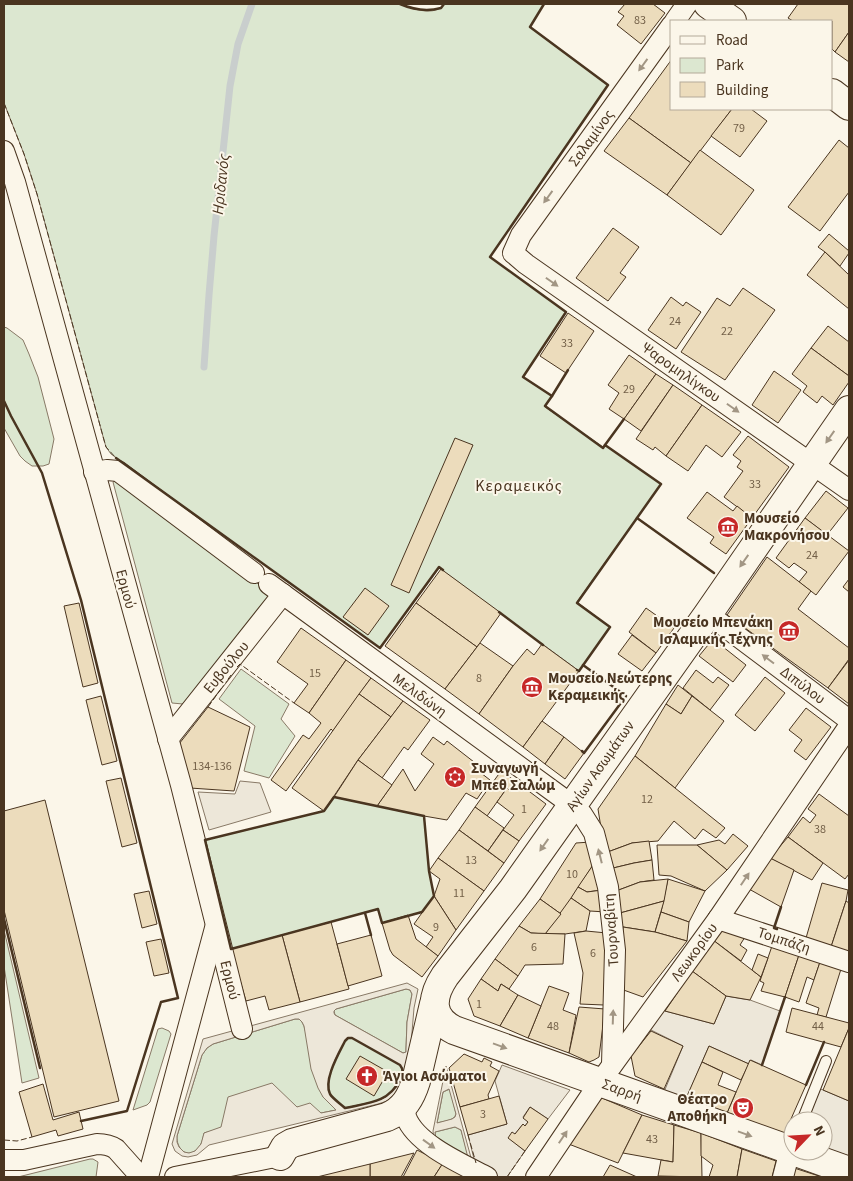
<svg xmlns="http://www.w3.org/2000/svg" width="853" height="1181" font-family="'Source Sans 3',sans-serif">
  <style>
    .green { fill: #dce7d0; stroke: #887966 }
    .parking { fill: #ede7d9; stroke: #887966; fill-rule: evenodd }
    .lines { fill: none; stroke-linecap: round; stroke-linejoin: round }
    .stream { stroke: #c9cecd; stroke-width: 7 }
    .building { fill: #ecdcbc; stroke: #4a3520 }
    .lane-casing { stroke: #4a3520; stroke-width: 12 }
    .street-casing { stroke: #4a3520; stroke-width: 22 }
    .secondary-casing { stroke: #4a3520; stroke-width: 30 }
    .primary-casing { stroke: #4a3520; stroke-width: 30 }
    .lane { stroke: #fbf6e9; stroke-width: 10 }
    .street { stroke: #fbf6e9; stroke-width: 20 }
    .secondary { stroke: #fbf6e9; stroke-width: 28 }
    .primary { stroke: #fbf6e9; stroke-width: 28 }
    .fence { stroke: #4a3520; stroke-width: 1; stroke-dasharray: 6 2.5; stroke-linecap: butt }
    .wall { stroke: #4a3520; stroke-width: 2.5 }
    .oneway { fill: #a29684 }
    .labels { text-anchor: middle; stroke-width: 4; stroke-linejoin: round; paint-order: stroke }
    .number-label { font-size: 12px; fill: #725f47 }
    .street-label { font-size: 15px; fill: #4a3520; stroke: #fbf6e9 }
    .poi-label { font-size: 15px; font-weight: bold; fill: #4a3520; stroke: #fbf6e9; text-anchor: start }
    .water-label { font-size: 16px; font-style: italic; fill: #4a3520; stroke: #fbf6e9 }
    .neighbourhood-label { font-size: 16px; letter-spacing: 1px; fill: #4a3520; stroke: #fbf6e9 }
  </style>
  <rect width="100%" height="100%" fill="#fbf6e9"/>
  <g class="green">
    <path d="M4,4H400C413,9 435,17 444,4H544L530,27L608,85L490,257L566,312L523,377L552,396L545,407L603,447L605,445L661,484L577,602L610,627L579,671L439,568L380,648L111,454L106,447L104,440L37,194L24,154L4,103Z"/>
    <path d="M4,327L7,328L23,340L29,354L38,377L54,439L49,464L43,466H32L25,461L20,456L4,428Z"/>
    <path d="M115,481L122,483L273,595L183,704L172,703L113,482Z"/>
    <path d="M241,669L289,704L281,719L295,736L269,778L244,771L255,726L219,699Z"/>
    <path d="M334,797L424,816L429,871L434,896L422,912L382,923L378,909L231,949L205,840L324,811Z"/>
    <path d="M4,930L39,1078L22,1083L4,966Z"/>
    <path d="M406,989L410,990L412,994L407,1022L406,1049V1052L403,1053L335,1015L334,1011L336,1009Z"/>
    <path d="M295,1019H299L302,1022L304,1026L323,1097L336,1110L321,1113L297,1107L204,1133C203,1138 202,1144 198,1148C188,1160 176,1149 177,1136L202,1055L207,1048L213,1044Z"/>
    <path d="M162,1028L169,1031L171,1034L150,1102L147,1105L133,1110L158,1029Z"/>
    <path d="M348,1038H352L400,1065L402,1068C403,1074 401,1078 398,1083C385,1104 367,1103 345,1108C341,1104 333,1099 330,1094C323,1080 339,1053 345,1041Z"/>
    <path d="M450,1089L456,1114C454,1121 444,1121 437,1123L443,1092Z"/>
    <path d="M455,1127L461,1130L470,1162L436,1141L435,1132Z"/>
    <path d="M90,1159H93L98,1162L96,1177H18Z"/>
  </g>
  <g class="parking">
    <path d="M240,781L260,783L271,812L209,830L198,792L235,794Z"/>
    <path d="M407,983L418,989L414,1008L410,1057L400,1089L387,1101L378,1104L209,1145L197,1155L188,1157L182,1156L175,1151L172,1144L203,1039ZM406,989L410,990L412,994L407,1022L406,1049V1052L403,1053L335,1015L334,1013V1011L336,1009ZM295,1019H299L302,1022L304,1026L311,1069L318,1088L323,1097L336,1110L321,1113L310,1103L297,1107L272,1083L228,1097L221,1127L204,1133L201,1144L195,1151L189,1153L184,1152L179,1147L177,1142V1136L202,1055L207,1048L213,1044ZM348,1038H352L400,1065L402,1068L403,1071L400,1081L386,1097L376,1101L345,1108L331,1096L329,1092V1084L330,1075L335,1060L345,1041Z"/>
    <path d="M726,996L750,1000L780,1011L762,1065L751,1060L749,1064L709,1046L681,1111L659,1104L683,1046L641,1025L655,1007L665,1011L714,1024Z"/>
    <path d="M502,1065L570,1090L548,1119L530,1107L523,1117L528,1122L525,1126L523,1124L515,1134L509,1138L525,1151L507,1177H499L475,1163L468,1135L507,1124L495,1081Z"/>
    <path d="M446,1066L473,1165L474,1168L438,1147L434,1142L433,1131ZM449,1089L456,1114L455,1117L452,1119L437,1123L443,1092ZM455,1127L461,1130L469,1162L439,1145L436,1141L435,1132Z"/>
    <path d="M816,1087L849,1101V1158L823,1148V1121H802Z"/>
  </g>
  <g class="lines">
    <path class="stream" d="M204,367L209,295L214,236L230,86L238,44L252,4"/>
  </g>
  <g class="building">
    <path d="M625,4H653L665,13L641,44L617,25L624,16L618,12Z"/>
    <path d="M798,4H849V32L835,52L832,49V21H793L788,18Z"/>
    <path d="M849,32V62L835,52Z"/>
    <path d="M672,59V109H732L691,163L629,118Z"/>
    <path d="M732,109H751L767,121L740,157L711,136Z"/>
    <path d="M629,118L691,163L667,195L604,151Z"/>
    <path d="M839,140L849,148V192L820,231L788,207Z"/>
    <path d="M700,150L754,190L721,235L667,195Z"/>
    <path d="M613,228L639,247L620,273L626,277L608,301L576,278Z"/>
    <path d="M829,234L849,251V253L840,266L825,252L818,247Z"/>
    <path d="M825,252L849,275V309L807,275Z"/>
    <path d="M743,288L775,310L725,380L681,352L717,298L730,306Z"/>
    <path d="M671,297L683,306L686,302L701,312L676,349L648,330Z"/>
    <path d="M568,313L594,331L566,373L540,356Z"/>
    <path d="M828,326L849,342V376L811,348Z"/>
    <path d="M811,348L849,376V382L833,405L822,396L817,403L803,392L807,386L792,374Z"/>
    <path d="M629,355L656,374L624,419L609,409L619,393L608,385Z"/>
    <path d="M774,371L801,390L778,423L752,405Z"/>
    <path d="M656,374L673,385L641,431L624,419Z"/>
    <path d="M673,385L702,405L666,456L655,447L653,450L636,439Z"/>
    <path d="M702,405L741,432L722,457L706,445L688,471L666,456Z"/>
    <path d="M748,436L789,467L752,518L724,497L743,471L737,467L741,461L733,455Z"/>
    <path d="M455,438L473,445L409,593L391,585Z"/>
    <path d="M826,491L848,508L827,535L805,518Z"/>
    <path d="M707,492L733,511L737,506L752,518L726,554L710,543L714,537L687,518Z"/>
    <path d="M805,518L849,551L816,595L799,582L807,572L794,563L789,568L776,558Z"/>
    <path d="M767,557L811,591L798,609L849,648V659L828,688L727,615Z"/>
    <path d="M441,569L501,613L477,647L416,603Z"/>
    <path d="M849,579V592L843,587Z"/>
    <path d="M365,588L389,606L368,635L343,617Z"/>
    <path d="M79,603L98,683L83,687L64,606Z"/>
    <path d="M416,603L477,647L445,689L385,646Z"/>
    <path d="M646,608L674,628L656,653L629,632Z"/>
    <path d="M301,628L346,660L309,713L294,703L308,684L277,662Z"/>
    <path d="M632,635L656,653L642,671L618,654Z"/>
    <path d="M713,639L746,665L733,682L699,656Z"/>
    <path d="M480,643L513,666L479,714L445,689Z"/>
    <path d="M542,644L579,671L523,747L479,714L513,666L527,649L534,655Z"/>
    <path d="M346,660L371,678L333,731L331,729L286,791L271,780L303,735L309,739L321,723L309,713Z"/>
    <path d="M849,660V704L828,688Z"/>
    <path d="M696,670L713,683L718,677L729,685L710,710L683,688Z"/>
    <path d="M765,677L785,693L755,731L735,715Z"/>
    <path d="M371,678L403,701L391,717L359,694Z"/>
    <path d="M678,685L692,696L681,714L666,704Z"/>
    <path d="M359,694L391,717L358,760L324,811L292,788Z"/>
    <path d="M101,696L117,761L102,765L86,700Z"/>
    <path d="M692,696L724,721L675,788L635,756L666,704L681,714Z"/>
    <path d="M403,701L430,720L408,750L404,747L382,778L358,760Z"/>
    <path d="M208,707L250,727L234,791L190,788L179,744Z"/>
    <path d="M806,708L831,727L806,760L794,751L802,740L789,730Z"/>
    <path d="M542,721L564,737L545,764L523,747Z"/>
    <path d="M433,737L444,745L447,741L483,769L481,773L490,780L477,799L466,793L447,820L424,816L377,806L403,769L415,791L434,764L421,754Z"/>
    <path d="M564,737L584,753L565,779L545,764Z"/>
    <path d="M635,756L725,828L716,838L703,829L695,839L674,821L658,841L632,843L605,853L598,809Z"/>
    <path d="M358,760L392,785L377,806L334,797Z"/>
    <path d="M501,771L518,783L511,792L507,788L487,816L475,807Z"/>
    <path d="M121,778L137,843L122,847L106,781Z"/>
    <path d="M518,783L546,804L519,841L503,830L514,815L497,802L507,788L511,792Z"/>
    <path d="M819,794L849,816V874L845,879L788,837L803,817L810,823L816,815L808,809Z"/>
    <path d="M45,800L119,1101L54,1117L4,910V811Z"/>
    <path d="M475,807L504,828L488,851L459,830Z"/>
    <path d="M459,830L504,863L484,891L438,858Z"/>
    <path d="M503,830L519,841L504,863L488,851Z"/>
    <path d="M733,834L748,846L727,870L697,845L719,840L725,844Z"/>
    <path d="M788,837L823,863L812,880L770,858Z"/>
    <path d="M649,841L652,860L634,863L609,869L605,853L632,843Z"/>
    <path d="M591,842L595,862L561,914L540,899L576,843Z"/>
    <path d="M657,845H697L727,870L705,891L671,876L659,875Z"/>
    <path d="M438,858L484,891L456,930L434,896L440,879L429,871Z"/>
    <path d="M770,858L794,870L781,907L749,889Z"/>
    <path d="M652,860L654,880L640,882L616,891L609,869L634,863Z"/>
    <path d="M595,862L602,890L587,892L578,887Z"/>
    <path d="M668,879L705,891L689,922L661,912Z"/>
    <path d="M668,879L664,901L620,913L616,891L640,882Z"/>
    <path d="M822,883L848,890L846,901L831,947L806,938Z"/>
    <path d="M578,887L587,892L602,890L606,912L590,911L571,898Z"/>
    <path d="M149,891L157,924L142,928L134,894Z"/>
    <path d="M434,896L456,930L438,956L426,947L433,937L414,924Z"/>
    <path d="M571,898L590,911L586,931L565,934H545Z"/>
    <path d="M540,899L561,914L545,934L531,933L519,926Z"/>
    <path d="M664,901L655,932L623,927L619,922L620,913Z"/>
    <path d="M846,901L849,903V953L831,947Z"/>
    <path d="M661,912L689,922L687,941L655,932Z"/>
    <path d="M408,915L416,939L438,956L422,977L393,955L390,950L382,923Z"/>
    <path d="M331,922L349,989L300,1002L282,935Z"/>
    <path d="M519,926L531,933L565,934L563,964L525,965L518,976L495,959Z"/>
    <path d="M721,926L745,937L740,945L747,950L741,961L713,940Z"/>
    <path d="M623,927L655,932L687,941L643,997L618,988Z"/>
    <path d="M586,931L607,933L604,1005L580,1004L583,973L574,933Z"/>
    <path d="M282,935L300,1002L269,1010L265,996L246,1001L231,949Z"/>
    <path d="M371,935L382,976L348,986L337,944Z"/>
    <path d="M161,939L169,973L154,976L146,942Z"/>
    <path d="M713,940L761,977L750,1000L726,996L692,971Z"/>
    <path d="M772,946L799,955L785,997L761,991L764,983L760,981Z"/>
    <path d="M758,954L768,958L761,977L752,970Z"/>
    <path d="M799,955L820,962L814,980L807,977L799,1002L785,997Z"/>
    <path d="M495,959L518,976L509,989L501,984L498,991L481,979Z"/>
    <path d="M820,962L841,969L826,1017L817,1015L819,1008L806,1003Z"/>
    <path d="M692,971L726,996L714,1024L665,1011Z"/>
    <path d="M481,979L498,991L501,984L518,995L500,1026L474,1016L468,999Z"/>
    <path d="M549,986L569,993L563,1010L576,1015L569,1053L528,1038Z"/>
    <path d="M518,995L541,1006L528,1038L500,1026Z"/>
    <path d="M579,1007L605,1009L599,1057L594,1060L589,1062L569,1053Z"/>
    <path d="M792,1008L849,1023V1028L841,1047L786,1032Z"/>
    <path d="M849,1028V1101L823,1090Z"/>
    <path d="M651,1031L683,1046L664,1089L635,1076L631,1056Z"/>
    <path d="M709,1046L749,1064L741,1080L702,1062Z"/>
    <path d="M464,1054L482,1062L484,1058L492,1062L490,1066L499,1071L488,1095L489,1099L460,1107L449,1068Z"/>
    <path d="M360,1056L388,1072L374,1096L346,1079Z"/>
    <path d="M750,1060L806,1085L783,1137L727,1113Z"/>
    <path d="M702,1062L723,1072L718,1085L736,1092L727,1113L687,1096Z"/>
    <path d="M43,1084L53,1120L79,1112L83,1129L58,1136L56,1130L32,1137L19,1092Z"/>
    <path d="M595,1095L642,1115L618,1163L566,1143Z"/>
    <path d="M499,1096L507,1124L468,1135L460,1107Z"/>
    <path d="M530,1107L548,1119L525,1151L508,1138L512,1132L515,1134L523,1124L525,1126L528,1122L523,1118Z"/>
    <path d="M642,1115L674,1125L673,1162L623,1153Z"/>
    <path d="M674,1125L701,1133L702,1177L658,1176L661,1160L673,1162Z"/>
    <path d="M701,1133L742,1149L737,1177H709L713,1165L701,1156Z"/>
    <path d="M742,1149L776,1161L772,1177H737Z"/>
    <path d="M417,1150L443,1163L434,1177H403Z"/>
    <path d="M414,1153L401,1177H370V1164Z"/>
    <path d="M443,1163L469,1177H434Z"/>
    <path d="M370,1164V1177H317Z"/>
    <path d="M610,1165L637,1177H603Z"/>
    <path d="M791,1167L822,1177H789Z"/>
  </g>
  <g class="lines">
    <g class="lane-casing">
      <path id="lane" d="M802,1121L826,1061"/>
    </g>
    <g class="street-casing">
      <g id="street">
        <path d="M675,21L687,4"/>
        <path d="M672,25L521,235L513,253L526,264L849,490"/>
        <path d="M4,151L15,182L181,785C202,866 221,948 242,1029"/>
        <path d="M94,472L107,470L118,471L254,573"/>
        <path d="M269,584L561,797L582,814L594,833L608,887L615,950L612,1065"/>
        <path d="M708,614L849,720"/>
        <path d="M168,739L283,594"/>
        <path d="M718,919L849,962"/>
        <path d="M406,1105C406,1108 405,1113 406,1117C416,1144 462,1164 487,1177"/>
        <path d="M4,1160H24L97,1144C104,1144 110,1145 116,1149L141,1177"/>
        <path d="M148,1177L215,928"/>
        <path d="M175,1177L280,1156"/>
        <path d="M536,1177L600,1082L718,919L849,726"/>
        <path d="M783,1177L790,1150"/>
      </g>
    </g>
    <g class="secondary-casing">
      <g id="secondary">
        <path d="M849,410L708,614L513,889L445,976C431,997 429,1017 454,1030L849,1171"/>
        <path d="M280,1156L285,1147L292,1143L387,1117C404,1110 411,1097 416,1081L434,1004"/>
      </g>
    </g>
    <g class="primary-casing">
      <g id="primary">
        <path d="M708,4L732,21"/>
        <path d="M832,93L849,106"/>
      </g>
    </g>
    <use href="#lane" class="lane"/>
    <use href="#street" class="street"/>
    <use href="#secondary" class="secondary"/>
    <use href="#primary" class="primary"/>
    <g class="fence">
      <path d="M4,103L24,154L37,194L104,440L106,447L116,458"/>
      <path d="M237,667L240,664L294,703"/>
      <path d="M208,707L231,675"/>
      <path d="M468,1135L476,1163"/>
      <path d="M4,1140L17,1141L32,1137"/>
      <path d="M507,1177L525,1151"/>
    </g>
    <g class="wall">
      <path d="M400,4C414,10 426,12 441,8L444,4"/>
      <path d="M544,4L530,27L608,85L490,257L566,312L523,377L552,396L545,406L603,448L605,445L661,484L577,603L610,627L579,671L577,670"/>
      <path d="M552,396L568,370"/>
      <path d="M4,401L11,416L42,473L81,600L178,998L161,1002L127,1111L81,1121"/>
      <path d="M605,445L624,419"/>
      <path d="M116,458L380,648L439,567L443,570"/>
      <path d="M637,518L714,573"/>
      <path d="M499,612L543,645"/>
      <path d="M582,751L584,753L626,696L583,665"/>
      <path d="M334,797L424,816L429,871L434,896L422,912L382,923L378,909L231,949L205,840L324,811Z"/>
      <path d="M365,913L371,935"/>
      <path d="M4,919L40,1068"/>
      <path d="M777,929L774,928L781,907"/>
      <path d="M348,1038H352L400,1065C404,1070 403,1074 400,1080C388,1103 368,1103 345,1108C341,1104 333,1099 330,1094C323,1080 339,1053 345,1041Z"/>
      <path d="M762,1065L785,997"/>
      <path d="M806,1085L824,1042"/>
    </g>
  </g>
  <defs><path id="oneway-solid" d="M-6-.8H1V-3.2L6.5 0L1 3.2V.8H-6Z" transform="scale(1.25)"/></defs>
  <g class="oneway">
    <use href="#oneway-solid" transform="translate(643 65) rotate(126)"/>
    <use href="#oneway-solid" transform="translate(548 197) rotate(126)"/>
    <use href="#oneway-solid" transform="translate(552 282) rotate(35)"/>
    <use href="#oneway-solid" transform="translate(733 408) rotate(35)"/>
    <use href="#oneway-solid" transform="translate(830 437) rotate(125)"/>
    <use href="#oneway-solid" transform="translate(744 561) rotate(125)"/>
    <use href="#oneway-solid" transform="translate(768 659) rotate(-143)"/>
    <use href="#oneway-solid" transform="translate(544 845) rotate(125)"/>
    <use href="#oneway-solid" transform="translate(600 856) rotate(-104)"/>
    <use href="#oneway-solid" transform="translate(745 879) rotate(-56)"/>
    <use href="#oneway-solid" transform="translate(613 1017) rotate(-88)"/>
    <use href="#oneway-solid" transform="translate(500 1046) rotate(20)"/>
    <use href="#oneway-solid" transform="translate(745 1134) rotate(20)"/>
    <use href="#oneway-solid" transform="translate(563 1137) rotate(-56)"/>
    <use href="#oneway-solid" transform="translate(429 1144) rotate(36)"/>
  </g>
  <defs>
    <g id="museum-disc" transform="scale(1.125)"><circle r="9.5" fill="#c62828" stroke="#fbf6e9"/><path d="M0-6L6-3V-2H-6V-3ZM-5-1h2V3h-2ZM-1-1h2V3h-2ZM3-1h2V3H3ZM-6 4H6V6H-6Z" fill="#fff"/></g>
    <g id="synagogue-disc" transform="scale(1.125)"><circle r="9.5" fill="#c62828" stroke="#fbf6e9"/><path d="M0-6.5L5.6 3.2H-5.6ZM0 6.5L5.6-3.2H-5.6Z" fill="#fff"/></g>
    <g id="church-disc" transform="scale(1.125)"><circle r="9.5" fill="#c62828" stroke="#fbf6e9"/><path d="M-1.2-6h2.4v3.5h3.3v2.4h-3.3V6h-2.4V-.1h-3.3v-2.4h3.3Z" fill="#fff"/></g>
    <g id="theatre-disc" transform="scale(1.125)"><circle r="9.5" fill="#c62828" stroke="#fbf6e9"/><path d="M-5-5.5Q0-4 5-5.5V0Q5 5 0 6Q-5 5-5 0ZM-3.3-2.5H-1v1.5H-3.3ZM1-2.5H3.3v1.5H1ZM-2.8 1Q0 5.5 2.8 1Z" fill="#fff"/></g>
  </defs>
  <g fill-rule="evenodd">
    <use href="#museum-disc" x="728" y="527"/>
    <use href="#museum-disc" x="789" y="631"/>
    <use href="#museum-disc" x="532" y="687"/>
    <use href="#synagogue-disc" x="455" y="777"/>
    <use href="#church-disc" x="367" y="1076"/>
    <use href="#theatre-disc" x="743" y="1108"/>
  </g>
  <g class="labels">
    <g class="number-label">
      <text x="640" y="24">83</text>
      <text x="739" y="132">79</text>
      <text x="675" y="325">24</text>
      <text x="727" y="335">22</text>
      <text x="567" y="347">33</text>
      <text x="629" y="393">29</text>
      <text x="755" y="488">33</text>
      <text x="812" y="559">24</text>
      <text x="315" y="677">15</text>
      <text x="479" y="682">8</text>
      <text x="212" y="770">134-136</text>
      <text x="647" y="803">12</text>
      <text x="524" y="813">1</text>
      <text x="820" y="833">38</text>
      <text x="471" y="864">13</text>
      <text x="572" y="878">10</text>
      <text x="459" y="897">11</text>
      <text x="436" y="931">9</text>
      <text x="534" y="951">6</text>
      <text x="593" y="957">6</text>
      <text x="479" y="1008">1</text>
      <text x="553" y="1030">48</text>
      <text x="818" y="1030">44</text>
      <text x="483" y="1118">3</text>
      <text x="652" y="1143">43</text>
    </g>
    <g class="street-label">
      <text transform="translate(591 138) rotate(-54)" y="5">Σαλαμίνος</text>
      <text transform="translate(681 372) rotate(35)" y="5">Ψαρομηλίγκου</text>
      <text transform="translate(126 589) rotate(75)" y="5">Ερμού</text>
      <text transform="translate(226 667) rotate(-51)" y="5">Ευβούλου</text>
      <text transform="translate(803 685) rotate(37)" y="5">Διπύλου</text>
      <text transform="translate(420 695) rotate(36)" y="5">Μελιδώνη</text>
      <text transform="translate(600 766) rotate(-55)" y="5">Αγίων Ασωμάτων</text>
      <text transform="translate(611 930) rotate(-94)" y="5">Τουρναβίτη</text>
      <text transform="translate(784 940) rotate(18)" y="5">Τομπάζη</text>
      <text transform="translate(694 952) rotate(-54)" y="5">Λεωκορίου</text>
      <text transform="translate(230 980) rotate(76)" y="5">Ερμού</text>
      <text transform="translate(622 1090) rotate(20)" y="5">Σαρρή</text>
    </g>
    <g class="poi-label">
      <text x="744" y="523">Μουσείο<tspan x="744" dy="17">Μακρονήσου</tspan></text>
      <text x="773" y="627" text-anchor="end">Μουσείο Μπενάκη<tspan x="773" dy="17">Ισλαμικής Τέχνης</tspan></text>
      <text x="548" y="683">Μουσείο Νεώτερης<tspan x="548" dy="17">Κεραμεικής</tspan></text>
      <text x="471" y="773">Συναγωγή<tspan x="471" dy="17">Μπεθ Σαλώμ</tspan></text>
      <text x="383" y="1081">Άγιοι Ασώματοι</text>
      <text x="727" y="1104" text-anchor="end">Θέατρο<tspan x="727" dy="17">Αποθήκη</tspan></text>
    </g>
    <g class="water-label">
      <text transform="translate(220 184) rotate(-84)" y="6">Ηριδανός</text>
    </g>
    <g class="neighbourhood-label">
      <text x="519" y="491">Κεραμεικός</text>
    </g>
  </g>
  <rect width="853" height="1181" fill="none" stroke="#4a3520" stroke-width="10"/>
  <rect x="670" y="20" width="162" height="90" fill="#fbf6e9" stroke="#b4a999"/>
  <rect x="680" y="36" width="25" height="8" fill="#fbf6e9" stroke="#b4a999"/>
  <text x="716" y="45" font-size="15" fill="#4a3520">Road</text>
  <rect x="680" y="58" width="25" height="15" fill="#dce7d0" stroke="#b4a999"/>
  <text x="716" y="70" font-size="15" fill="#4a3520">Park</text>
  <rect x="680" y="82" width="25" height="15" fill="#ecdcbc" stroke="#b4a999"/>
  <text x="716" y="95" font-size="15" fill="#4a3520">Building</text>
  <g transform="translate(808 1136) rotate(65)"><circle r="24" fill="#fbf6e9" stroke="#b4a999"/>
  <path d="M0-4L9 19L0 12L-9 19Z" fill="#c62828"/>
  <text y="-8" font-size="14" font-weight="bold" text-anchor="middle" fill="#4a3520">N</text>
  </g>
</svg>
